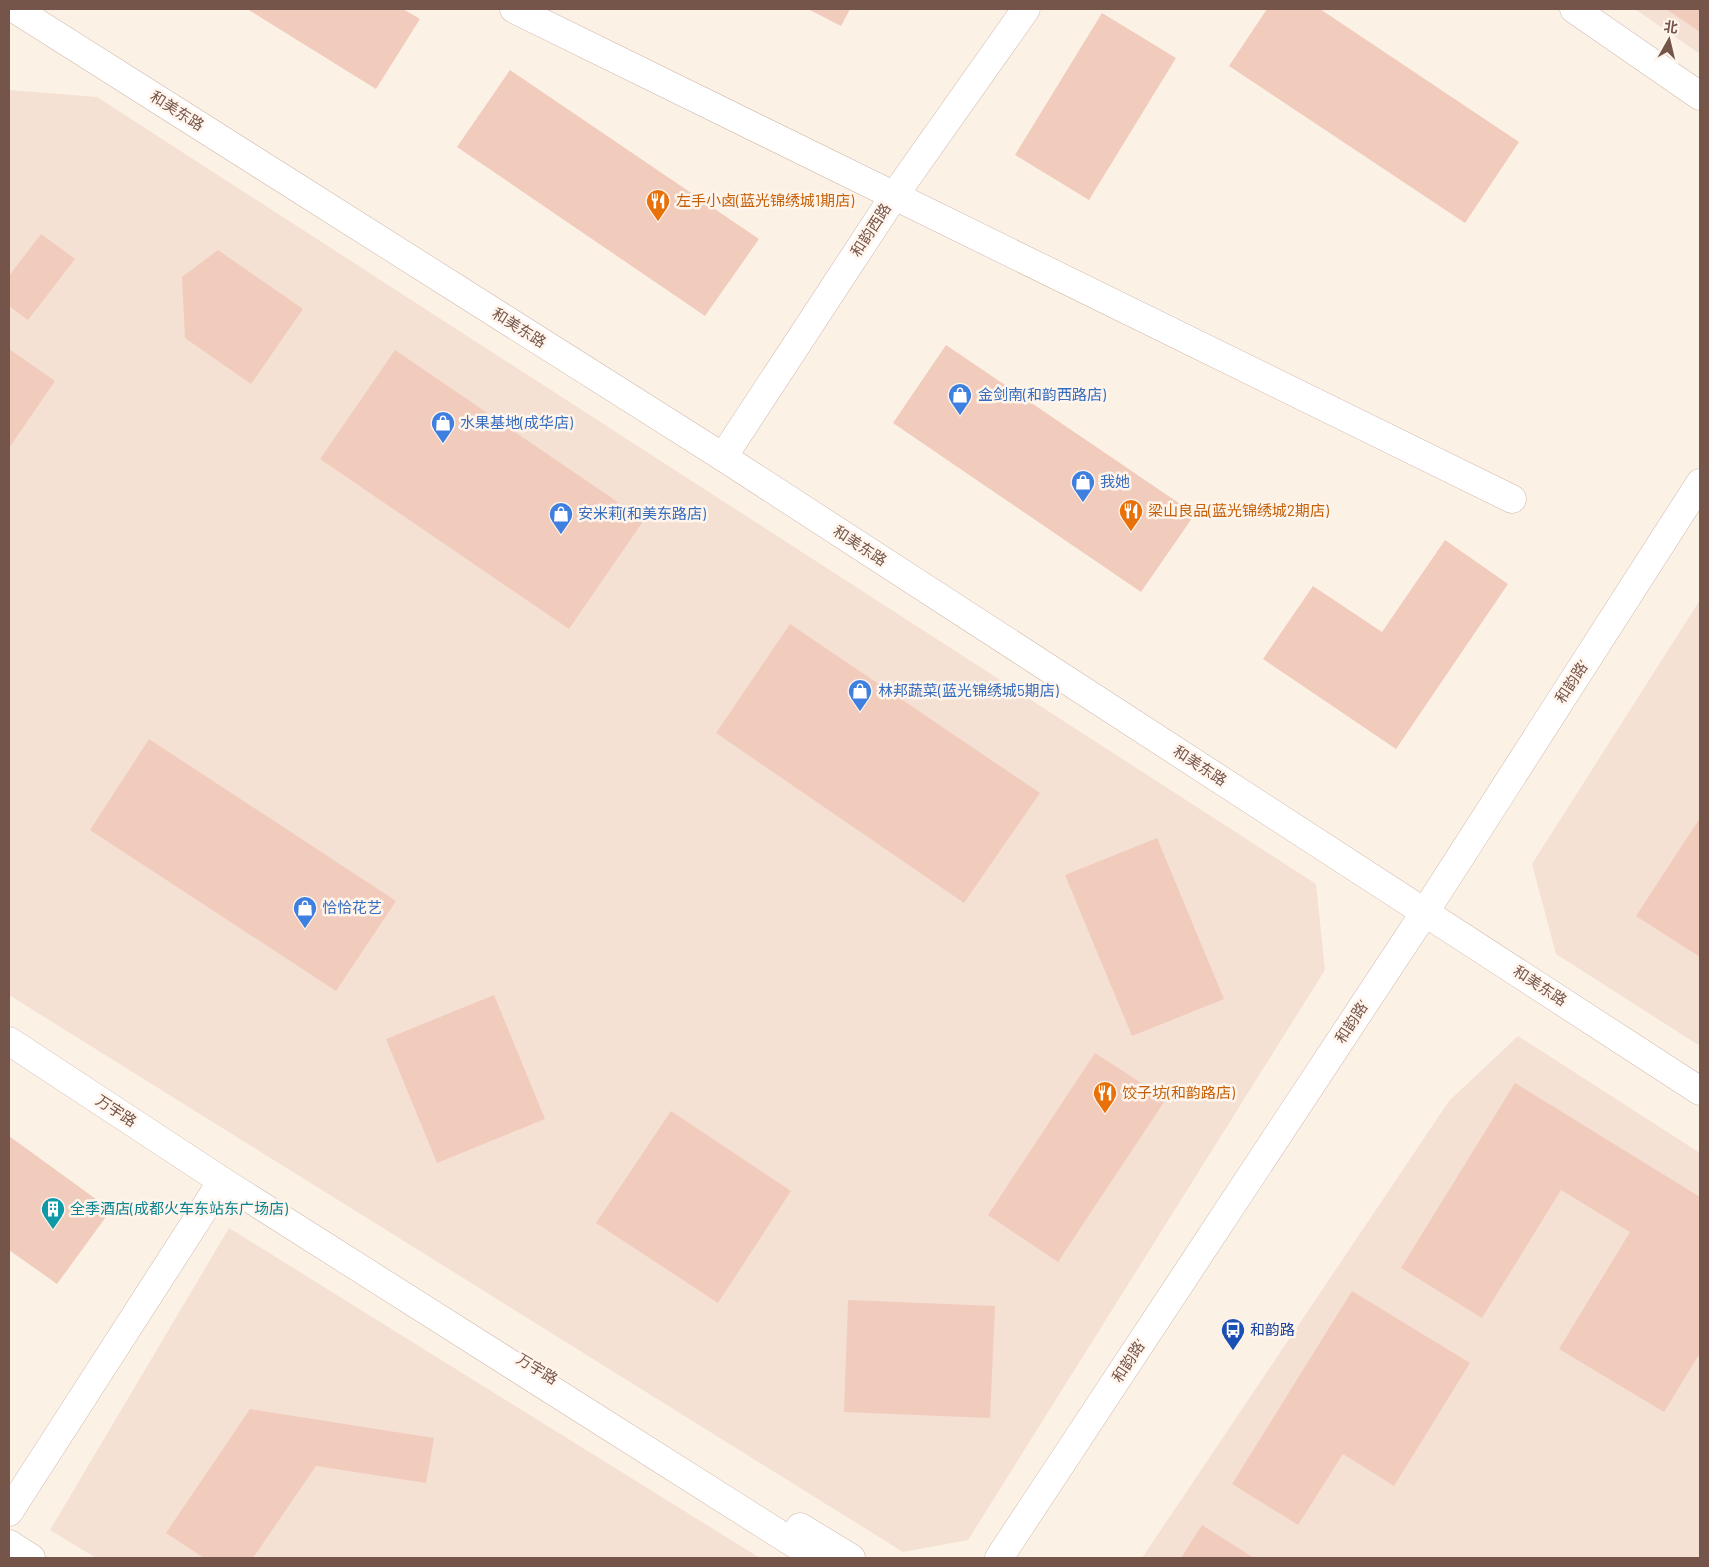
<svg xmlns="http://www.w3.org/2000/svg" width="1709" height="1567" font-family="Barlow,'Noto Sans SC',sans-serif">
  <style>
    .residential { fill: #f4e1d4 }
    .building { fill: #f1ccbd }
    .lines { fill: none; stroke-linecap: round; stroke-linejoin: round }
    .minor-casing { stroke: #d0b9ae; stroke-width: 29 }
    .minor { stroke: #fff; stroke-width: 28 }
    .labels { text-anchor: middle; stroke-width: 5; stroke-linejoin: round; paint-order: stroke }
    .street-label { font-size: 15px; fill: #75544a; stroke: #fff5ec }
    .food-label { font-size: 15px; fill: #c56008; stroke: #fff5ec; text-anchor: start }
    .shop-label { font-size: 15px; fill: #366cbe; stroke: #fff5ec; text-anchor: start }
    .culture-label { font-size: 15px; fill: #0d838f; stroke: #fff5ec; text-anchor: start }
    .transit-label { font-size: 15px; fill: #164399; stroke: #fff5ec; text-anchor: start }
  </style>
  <rect width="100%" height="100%" fill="#fcf1e5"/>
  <g class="residential">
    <path d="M1635,9H1700V54Z"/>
    <path d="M9,90L97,97L1316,884L1325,970L968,1540L903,1552L9,995Z"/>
    <path d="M1700,600V1046L1556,954L1532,864Z"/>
    <path d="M1518,1036L1700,1153V1558H1142L1449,1101Z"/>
    <path d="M229,1228L760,1558H96L50,1530Z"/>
  </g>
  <g class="building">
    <path d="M247,9H403L420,19L376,89Z"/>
    <path d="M808,9H850L841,26Z"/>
    <path d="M1267,9H1320L1519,142L1465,223L1229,66Z"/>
    <path d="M1666,9H1700V32Z"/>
    <path d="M1102,13L1176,58L1089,200L1015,155Z"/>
    <path d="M510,70L759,239L705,316L457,147Z"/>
    <path d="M41,234L75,259L28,320L9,306V276Z"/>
    <path d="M218,250L303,309L251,384L185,338L182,277Z"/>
    <path d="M946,345L1195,514L1141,592L893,423Z"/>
    <path d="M9,349L55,381L9,448Z"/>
    <path d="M395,350L644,520L569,629L320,459Z"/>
    <path d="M1445,540L1508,584L1396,749L1263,659L1313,586L1382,632Z"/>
    <path d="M790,624L1040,793L964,903L716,733Z"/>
    <path d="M149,739L396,901L336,991L90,830Z"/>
    <path d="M1700,818V957L1636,916Z"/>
    <path d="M1157,838L1224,999L1132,1036L1065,875Z"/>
    <path d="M494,995L545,1119L437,1163L386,1039Z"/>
    <path d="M1095,1053L1166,1099L1058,1262L988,1215Z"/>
    <path d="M1515,1083L1700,1197V1353L1664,1412L1559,1349L1630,1232L1561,1190L1482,1318L1401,1268Z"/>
    <path d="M671,1111L791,1191L718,1303L596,1223Z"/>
    <path d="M9,1136L111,1210L57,1284L9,1250Z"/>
    <path d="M1352,1291L1470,1363L1394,1486L1343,1454L1298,1525L1232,1484Z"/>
    <path d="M848,1300L995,1306L990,1418L844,1412Z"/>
    <path d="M250,1409L434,1438L426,1483L316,1466L253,1558H204L166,1533Z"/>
    <path d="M1202,1525L1254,1558H1181Z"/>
  </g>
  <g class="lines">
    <g class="minor-casing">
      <g id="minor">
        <path d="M15,9L723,457L1700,1091"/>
        <path d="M514,9L1512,499"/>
        <path d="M1574,9L1700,96"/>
        <path d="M723,457L894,196L1026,9"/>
        <path d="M9,1041L222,1181L817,1558"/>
        <path d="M9,1512L222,1181"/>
        <path d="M800,1527L851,1558"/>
        <path d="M9,1544L31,1558"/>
        <path d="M999,1558L1425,912L1700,483"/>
      </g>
    </g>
    <use href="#minor" class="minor"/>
  </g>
  <defs>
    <g id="restaurant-pin" transform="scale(1.25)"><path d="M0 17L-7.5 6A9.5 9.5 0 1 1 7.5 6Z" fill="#e8710a" stroke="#fff5ec"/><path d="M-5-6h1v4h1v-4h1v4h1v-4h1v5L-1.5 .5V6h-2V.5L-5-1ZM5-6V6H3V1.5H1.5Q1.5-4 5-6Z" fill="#fff"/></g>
    <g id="shop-pin" transform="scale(1.25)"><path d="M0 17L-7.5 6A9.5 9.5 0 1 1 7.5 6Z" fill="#3f7fe0" stroke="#fff5ec"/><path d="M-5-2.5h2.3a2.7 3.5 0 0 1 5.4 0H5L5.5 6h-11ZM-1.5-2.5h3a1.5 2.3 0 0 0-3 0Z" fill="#fff"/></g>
    <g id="building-pin" transform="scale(1.25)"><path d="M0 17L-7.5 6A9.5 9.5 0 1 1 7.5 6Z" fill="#0f9aa8" stroke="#fff5ec"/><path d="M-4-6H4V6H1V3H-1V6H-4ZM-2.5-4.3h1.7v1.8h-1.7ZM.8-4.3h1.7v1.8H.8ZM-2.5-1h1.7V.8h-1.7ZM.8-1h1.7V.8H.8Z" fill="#fff"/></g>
    <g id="bus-pin" transform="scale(1.25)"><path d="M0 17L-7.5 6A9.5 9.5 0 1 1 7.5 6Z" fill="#1a4fb4" stroke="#fff5ec"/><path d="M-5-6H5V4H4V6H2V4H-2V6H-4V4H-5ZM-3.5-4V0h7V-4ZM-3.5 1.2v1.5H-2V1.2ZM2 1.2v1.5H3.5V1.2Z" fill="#fff"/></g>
  </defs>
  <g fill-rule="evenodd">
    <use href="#restaurant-pin" x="658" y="201"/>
    <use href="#shop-pin" x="960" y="395"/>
    <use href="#shop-pin" x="443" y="423"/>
    <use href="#shop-pin" x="1083" y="482"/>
    <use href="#restaurant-pin" x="1131" y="511"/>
    <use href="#shop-pin" x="561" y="514"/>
    <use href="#shop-pin" x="860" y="691"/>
    <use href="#shop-pin" x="305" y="908"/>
    <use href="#restaurant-pin" x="1105" y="1093"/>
    <use href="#building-pin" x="53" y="1209"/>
    <use href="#bus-pin" x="1233" y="1330"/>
  </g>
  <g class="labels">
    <g class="street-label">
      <text transform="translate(177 111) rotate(32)" y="5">和美东路</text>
      <text transform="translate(871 230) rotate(-57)" y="5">和韵西路</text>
      <text transform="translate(519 328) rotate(32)" y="5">和美东路</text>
      <text transform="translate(860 546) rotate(33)" y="5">和美东路</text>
      <text transform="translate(1572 682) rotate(-57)" y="5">和韵路’</text>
      <text transform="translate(1200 766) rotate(33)" y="5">和美东路</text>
      <text transform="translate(1540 986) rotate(33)" y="5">和美东路</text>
      <text transform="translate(1352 1022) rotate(-57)" y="5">和韵路’</text>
      <text transform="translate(116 1111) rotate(33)" y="5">万宇路</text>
      <text transform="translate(1129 1361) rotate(-57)" y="5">和韵路’</text>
      <text transform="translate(537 1369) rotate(31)" y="5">万宇路</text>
    </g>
    <g class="food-label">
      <text x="676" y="206">左手小卤(蓝光锦绣城1期店)</text>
      <text x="1148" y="516">梁山良品(蓝光锦绣城2期店)</text>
      <text x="1122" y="1098">饺子坊(和韵路店)</text>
    </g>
    <g class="shop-label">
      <text x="978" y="400">金剑南(和韵西路店)</text>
      <text x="460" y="428">水果基地(成华店)</text>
      <text x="1100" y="487">我她</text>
      <text x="578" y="519">安米莉(和美东路店)</text>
      <text x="878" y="696">林邦蔬菜(蓝光锦绣城5期店)</text>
      <text x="322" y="913">恰恰花艺</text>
    </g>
    <g class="culture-label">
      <text x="70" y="1214">全季酒店(成都火车东站东广场店)</text>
    </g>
    <g class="transit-label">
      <text x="1250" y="1335">和韵路</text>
    </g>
  </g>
  <rect width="1709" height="1567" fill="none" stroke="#75544a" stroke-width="20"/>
  <g transform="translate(1669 40) rotate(8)" stroke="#fff5ec" stroke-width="4" paint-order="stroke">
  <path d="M0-4L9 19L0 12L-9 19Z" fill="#75544a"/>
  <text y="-8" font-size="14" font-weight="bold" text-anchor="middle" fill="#75544a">北</text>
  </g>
</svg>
